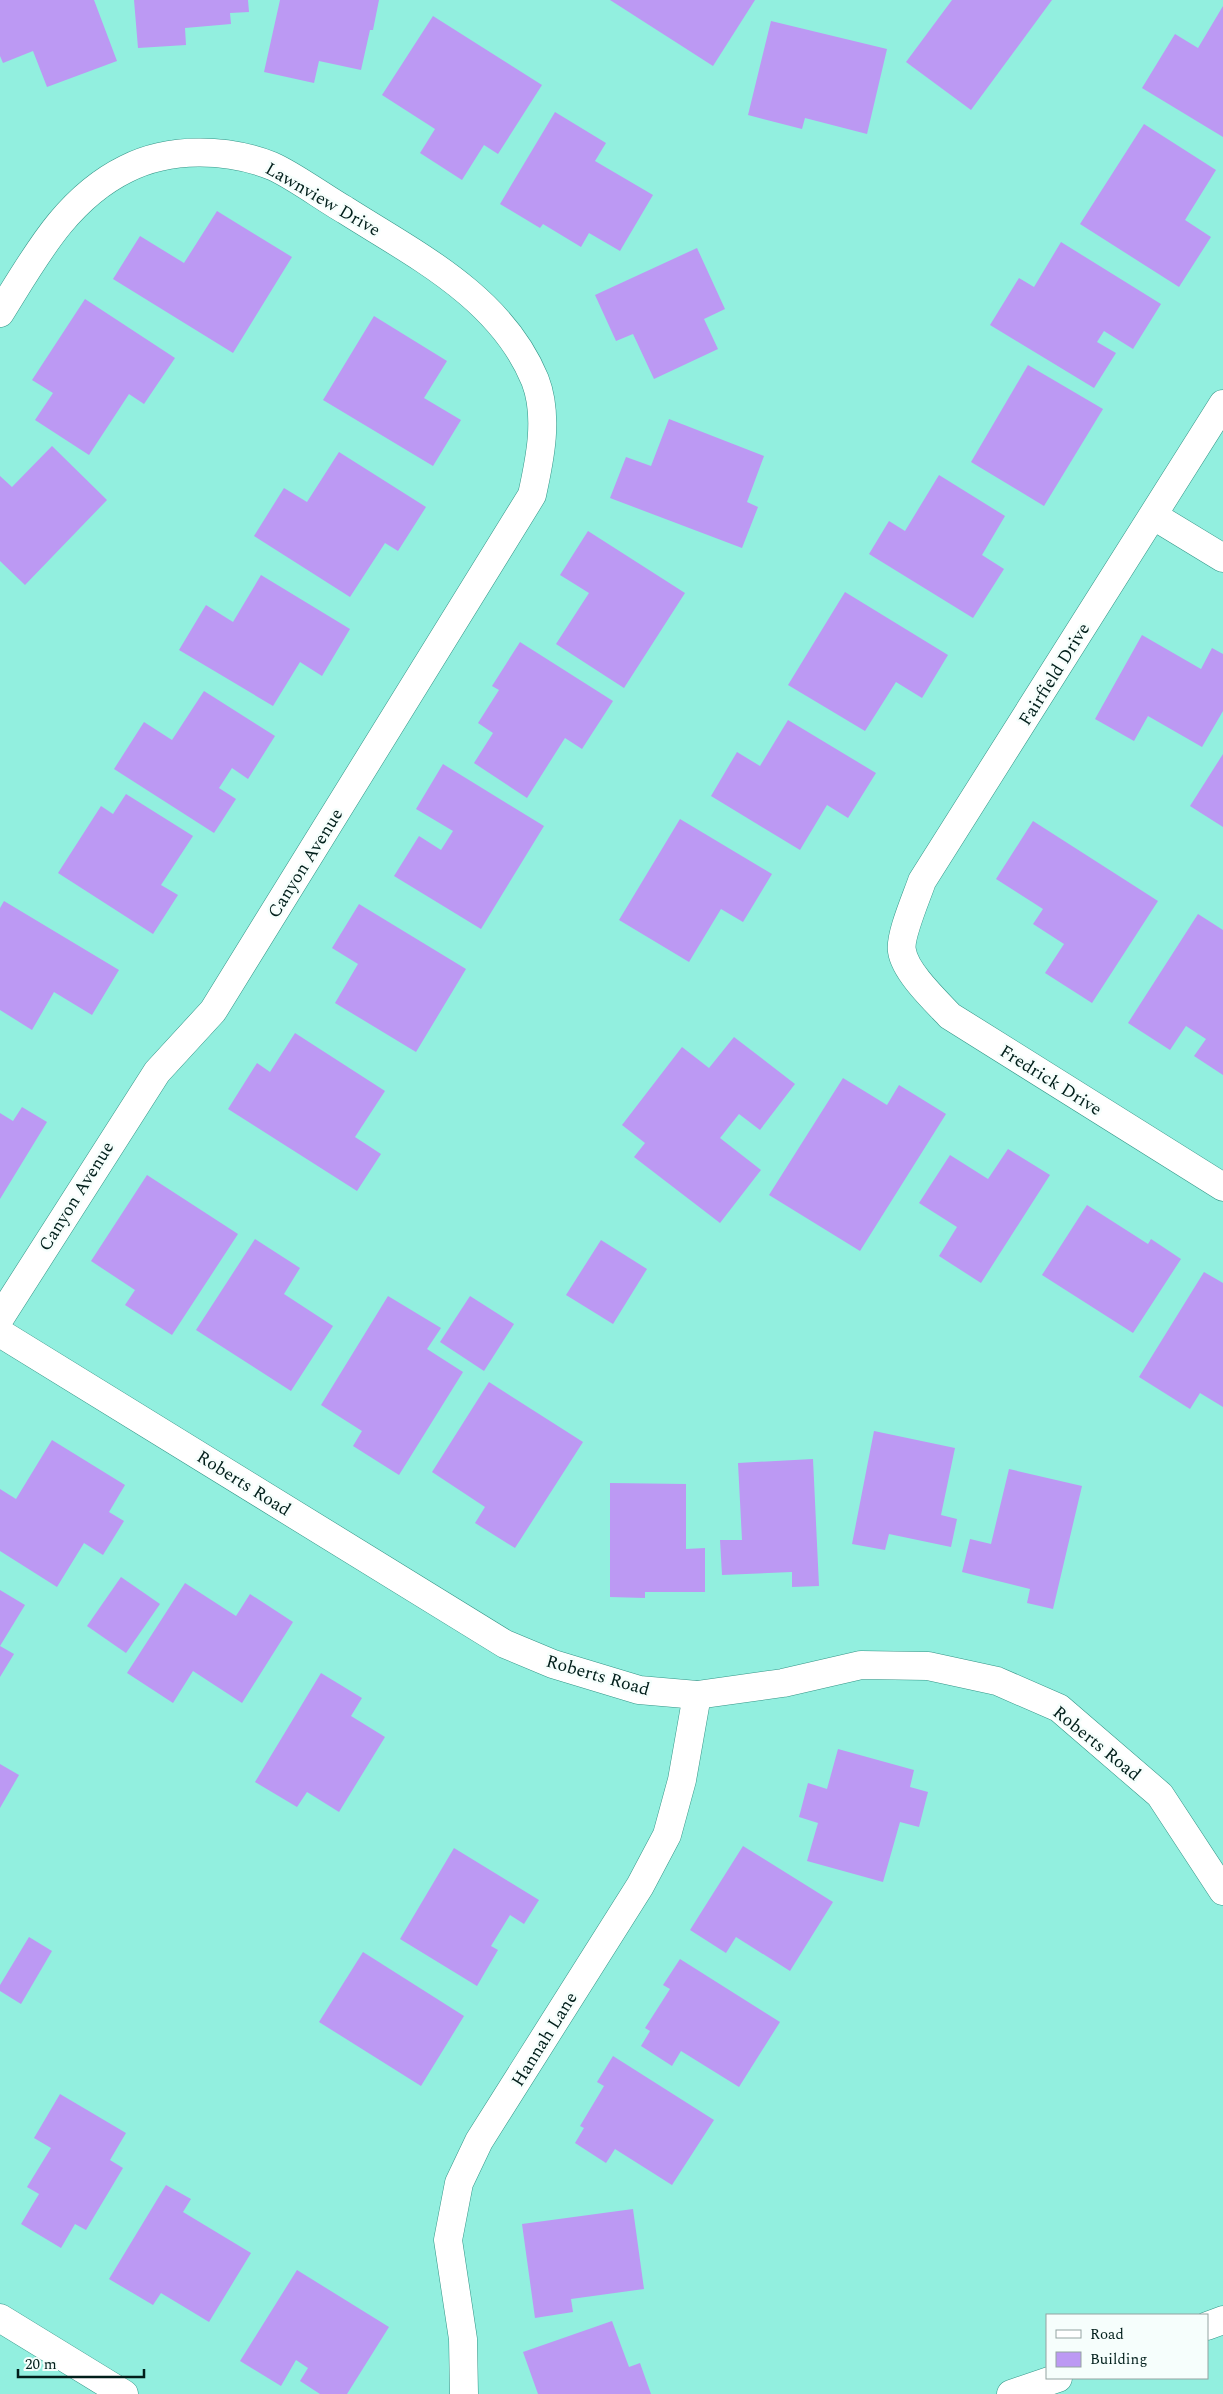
<svg xmlns="http://www.w3.org/2000/svg" width="1223" height="2394" font-family="Spectral,serif">
  <style>
    .building { fill: #bc99f3 }
    .lines { fill: none; stroke-linecap: round; stroke-linejoin: round }
    .minor-casing { stroke: #339587; stroke-width: 29 }
    .minor { stroke: #fff; stroke-width: 28 }
    .labels { text-anchor: middle; stroke-width: 5; stroke-linejoin: round; paint-order: stroke }
    .street-label { font-size: 18px; fill: #011e1a; stroke: #f6fefc }
  </style>
  <rect width="100%" height="100%" fill="#92efdf"/>
  <g class="building">
    <path d="M0,0H94L117,61L47,87L33,51L3,63L0,56Z"/>
    <path d="M134,0H248L249,12L230,13L231,24L185,28L186,45L138,48Z"/>
    <path d="M280,0H379L373,30H370L361,70L319,61L314,83L264,72Z"/>
    <path d="M610,0H755L713,66Z"/>
    <path d="M952,0H1052L971,110L906,62Z"/>
    <path d="M1223,6V137L1142,88L1175,34L1198,48Z"/>
    <path d="M433,16L542,85L498,154L484,145L462,180L420,153L435,129L382,95Z"/>
    <path d="M771,21L887,49L867,134L805,118L802,129L748,115Z"/>
    <path d="M555,112L606,143L595,161L653,195L620,251L589,233L581,247L543,224L540,228L500,204Z"/>
    <path d="M1144,124L1216,170L1185,220L1211,237L1179,287L1080,224Z"/>
    <path d="M217,211L292,257L233,353L113,279L140,236L184,263Z"/>
    <path d="M1061,242L1161,304L1133,349L1104,331L1097,342L1116,353L1094,388L990,325L1019,278L1034,287Z"/>
    <path d="M697,248L725,309L704,319L718,349L654,379L633,334L616,341L595,295Z"/>
    <path d="M85,299L175,358L144,404L129,394L89,455L35,420L53,393L32,380Z"/>
    <path d="M374,316L447,361L424,398L461,420L433,466L323,400Z"/>
    <path d="M1028,365L1103,409L1044,506L971,462Z"/>
    <path d="M669,419L764,456L747,502L758,507L742,548L610,498L626,457L651,466Z"/>
    <path d="M52,446L107,500L25,585L0,561V476L12,487Z"/>
    <path d="M339,452L426,507L398,551L385,543L350,597L254,536L284,488L307,502Z"/>
    <path d="M939,475L1005,516L982,555L1004,569L973,618L869,554L889,521L905,531Z"/>
    <path d="M588,531L685,593L624,688L556,644L589,593L560,575Z"/>
    <path d="M261,575L350,629L322,676L300,662L273,706L179,650L206,605L233,622Z"/>
    <path d="M845,592L948,655L922,698L896,682L865,731L788,685Z"/>
    <path d="M1142,635L1201,669L1212,648L1223,654V711L1202,747L1148,716L1134,741L1095,719Z"/>
    <path d="M520,642L613,701L582,749L565,738L527,798L474,763L493,733L478,723L499,690L492,686Z"/>
    <path d="M204,691L275,736L248,779L232,768L219,788L236,799L214,833L114,769L144,722L172,740Z"/>
    <path d="M788,720L876,773L848,818L827,805L800,850L711,796L737,752L760,766Z"/>
    <path d="M1223,754V827L1190,806Z"/>
    <path d="M443,764L544,826L481,929L394,876L419,836L441,850L453,831L416,809Z"/>
    <path d="M126,794L193,836L161,885L178,895L153,934L58,873L101,806L113,814Z"/>
    <path d="M680,819L772,874L743,922L721,909L689,962L619,920Z"/>
    <path d="M1033,821L1158,901L1092,1003L1045,973L1064,944L1033,924L1043,909L996,879Z"/>
    <path d="M4,901L119,970L92,1015L54,992L32,1030L0,1010V908Z"/>
    <path d="M359,904L466,969L416,1052L335,1003L358,964L332,948Z"/>
    <path d="M1198,914L1223,930V1075L1194,1056L1206,1039L1186,1026L1170,1050L1128,1023Z"/>
    <path d="M295,1033L385,1091L355,1137L381,1154L357,1191L228,1109L257,1063L270,1072Z"/>
    <path d="M734,1037L795,1084L760,1130L739,1114L720,1138L761,1170L720,1223L634,1157L645,1143L622,1125L682,1047L709,1068Z"/>
    <path d="M843,1078L887,1105L899,1085L946,1114L860,1251L769,1195Z"/>
    <path d="M22,1107L47,1122L0,1199V1113L13,1121Z"/>
    <path d="M1008,1149L1050,1175L981,1283L939,1256L957,1227L919,1203L950,1155L988,1179Z"/>
    <path d="M147,1175L238,1234L172,1335L125,1305L135,1290L91,1261Z"/>
    <path d="M1087,1205L1148,1244L1151,1239L1181,1259L1133,1333L1042,1275Z"/>
    <path d="M255,1239L300,1268L284,1294L333,1326L291,1391L196,1330Z"/>
    <path d="M601,1240L647,1269L613,1324L566,1295Z"/>
    <path d="M1204,1272L1223,1283V1407L1200,1393L1190,1409L1139,1377Z"/>
    <path d="M388,1296L441,1328L427,1349L463,1372L399,1475L353,1446L362,1431L321,1405Z"/>
    <path d="M470,1296L514,1324L484,1371L440,1342Z"/>
    <path d="M489,1382L583,1442L515,1548L475,1523L485,1507L432,1472Z"/>
    <path d="M874,1431L955,1448L941,1515L957,1519L951,1547L889,1534L885,1550L852,1544Z"/>
    <path d="M52,1440L125,1485L109,1512L124,1521L103,1555L84,1543L57,1587L0,1551V1489L16,1499Z"/>
    <path d="M813,1459L819,1586L792,1587V1572L722,1575L720,1540H742L738,1463Z"/>
    <path d="M1009,1469L1082,1486L1053,1609L1027,1603L1030,1589L962,1572L970,1539L991,1544Z"/>
    <path d="M610,1483L686,1484V1549L705,1548V1592H645V1598L610,1597Z"/>
    <path d="M121,1577L160,1604L126,1653L87,1626Z"/>
    <path d="M185,1583L236,1616L250,1594L293,1622L242,1703L193,1671L173,1703L127,1673Z"/>
    <path d="M0,1590L25,1605L0,1646L14,1654L0,1677Z"/>
    <path d="M321,1673L362,1698L351,1716L385,1737L339,1812L307,1792L297,1807L255,1782Z"/>
    <path d="M838,1749L914,1770L910,1787L928,1792L919,1827L900,1822L883,1882L807,1861L818,1823L799,1817L808,1783L827,1789Z"/>
    <path d="M0,1764L19,1775L0,1808Z"/>
    <path d="M743,1846L833,1902L790,1971L736,1937L726,1953L690,1930Z"/>
    <path d="M454,1848L539,1900L524,1924L510,1915L491,1946L498,1950L477,1986L400,1939Z"/>
    <path d="M29,1937L52,1951L21,2004L0,1991V1985Z"/>
    <path d="M363,1952L464,2016L421,2086L319,2022Z"/>
    <path d="M680,1959L780,2022L739,2087L681,2051L672,2066L641,2046L650,2031L645,2028L670,1989L663,1985Z"/>
    <path d="M613,2056L714,2120L672,2185L615,2149L606,2163L575,2143L584,2128L580,2126L604,2086L597,2082Z"/>
    <path d="M60,2094L126,2133L110,2160L123,2168L86,2230L75,2224L61,2248L21,2224L39,2194L27,2187L51,2148L34,2138Z"/>
    <path d="M166,2185L191,2199L183,2212L251,2253L209,2322L161,2293L153,2305L109,2279Z"/>
    <path d="M633,2209L644,2289L571,2299L573,2312L535,2318L522,2224Z"/>
    <path d="M297,2270L389,2327L347,2394H320L300,2381L308,2368L296,2360L281,2386L240,2361Z"/>
    <path d="M612,2321L629,2367L640,2363L651,2394H538L523,2352Z"/>
  </g>
  <g class="lines">
    <g class="minor-casing">
      <g id="minor">
        <path d="M0,313C34,259 65,199 126,169C169,147 227,148 272,166C293,175 324,198 345,210C416,255 501,297 535,380C549,416 540,459 532,495L213,1011L157,1072L0,1318"/>
        <path d="M1223,404L922,881C917,896 899,937 902,951C905,972 936,1001 950,1016L1223,1187"/>
        <path d="M1154,516L1223,558"/>
        <path d="M0,1333L505,1644L553,1664L639,1690L697,1695L783,1683L861,1665L928,1666L997,1681L1059,1708L1160,1795L1223,1891"/>
        <path d="M0,2318L124,2394"/>
        <path d="M1207,2326L1223,2320"/>
        <path d="M464,2394L463,2339L448,2240L459,2183L479,2141L640,1886L667,1835L682,1780L697,1695"/>
        <path d="M1011,2394L1058,2378"/>
      </g>
    </g>
    <use href="#minor" class="minor"/>
  </g>
  <g class="labels">
    <g class="street-label">
      <text transform="translate(323 199) rotate(30)" y="6">Lawnview Drive</text>
      <text transform="translate(1054 674) rotate(-58)" y="6">Fairfield Drive</text>
      <text transform="translate(305 863) rotate(-58)" y="6">Canyon Avenue</text>
      <text transform="translate(1051 1080) rotate(32)" y="6">Fredrick Drive</text>
      <text transform="translate(76 1196) rotate(-58)" y="6">Canyon Avenue</text>
      <text transform="translate(244 1483) rotate(32)" y="6">Roberts Road</text>
      <text transform="translate(598 1675) rotate(16)" y="6">Roberts Road</text>
      <text transform="translate(1097 1743) rotate(39)" y="6">Roberts Road</text>
      <text transform="translate(544 2039) rotate(-58)" y="6">Hannah Lane</text>
    </g>
  </g>
  <rect x="1046" y="2314" width="162" height="65" fill="#f6fefc" stroke="#94a4a2"/>
  <rect x="1056" y="2330" width="25" height="8" fill="#ffffff" stroke="#94a4a2"/>
  <text x="1090" y="2339" font-size="15" fill="#011e1a">Road</text>
  <rect x="1056" y="2352" width="25" height="15" fill="#bc99f3" stroke="#94a4a2"/>
  <text x="1090" y="2364" font-size="15" fill="#011e1a">Building</text>
  <path d="M18 2369v8h126v-8" fill="none" stroke="#011e1a" stroke-width="2.5"/>
  <text x="25" y="2369" font-size="15" fill="#011e1a" stroke="#f6fefc" stroke-width="4" paint-order="stroke">20 m</text>
</svg>
